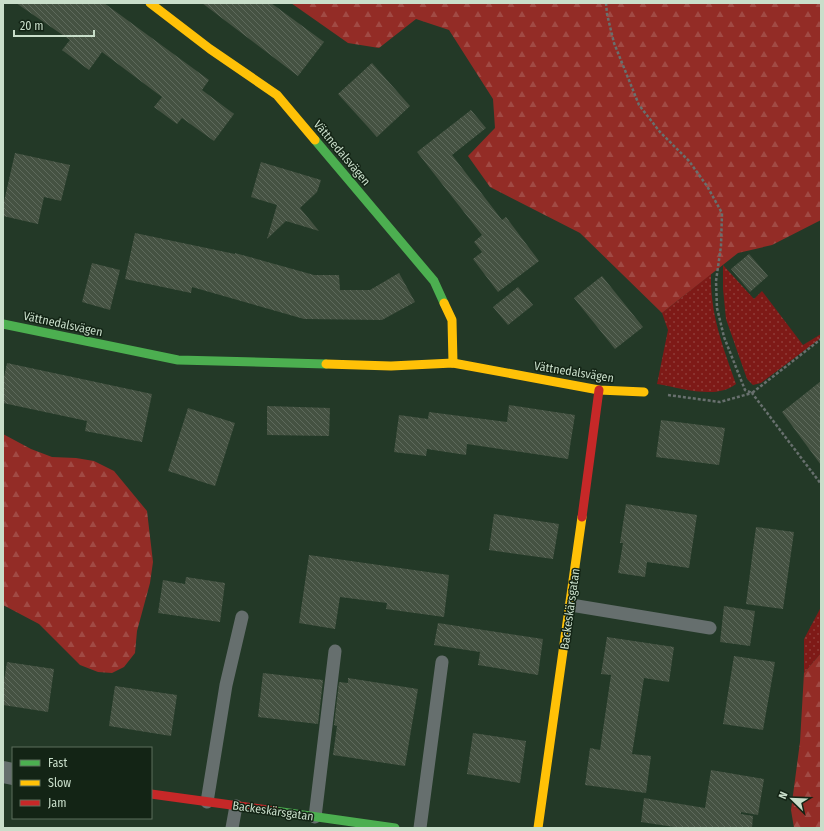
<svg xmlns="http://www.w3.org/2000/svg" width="824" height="831" font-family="'Fira Sans Condensed',sans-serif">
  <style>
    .grass { fill: url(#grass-dots) }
    .forest { fill: url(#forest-firs) }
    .building { fill: url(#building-back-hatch) }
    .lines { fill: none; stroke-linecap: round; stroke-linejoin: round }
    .path { stroke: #68706e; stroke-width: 2.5; stroke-dasharray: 3 2; stroke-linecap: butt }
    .lane { stroke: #666f6e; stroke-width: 13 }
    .street { stroke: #666f6e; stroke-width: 22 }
    .fast { stroke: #4caf50; stroke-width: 9 }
    .slow { stroke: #ffc107; stroke-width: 9 }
    .jam { stroke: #c62828; stroke-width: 9 }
    .labels { text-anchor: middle; stroke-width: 3; stroke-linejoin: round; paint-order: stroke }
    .street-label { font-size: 12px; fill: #c9deca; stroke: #132415 }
  </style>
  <defs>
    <pattern id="grass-dots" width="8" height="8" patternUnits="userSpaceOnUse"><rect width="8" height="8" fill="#7e1a17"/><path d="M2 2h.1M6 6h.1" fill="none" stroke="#8f3b37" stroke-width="1.8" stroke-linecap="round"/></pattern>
    <pattern id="forest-firs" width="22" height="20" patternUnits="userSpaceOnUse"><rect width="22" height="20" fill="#932c26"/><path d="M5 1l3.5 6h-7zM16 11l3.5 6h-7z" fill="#a14a44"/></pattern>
    <pattern id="building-back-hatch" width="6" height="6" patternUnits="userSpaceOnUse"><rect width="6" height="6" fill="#455242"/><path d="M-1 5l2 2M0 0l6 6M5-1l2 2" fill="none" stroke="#5e6a5c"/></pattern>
  </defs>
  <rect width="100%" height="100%" fill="#233927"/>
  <g class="grass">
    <path d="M723,265L754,299L762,291L803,345L821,334V338L761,383L753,385L747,379L726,319L723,289Z"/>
    <path d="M711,274C710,314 723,347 736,384C716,400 682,388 657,384L668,330L662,313Z"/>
    <path d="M821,607V653L804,673V639Z"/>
  </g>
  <g class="forest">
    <path d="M291,3H821V220L772,245L738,253L662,313L580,233L490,187L468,156L495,128L493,99L449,30L416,19L379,48L348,43Z"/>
    <path d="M3,434L31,449L52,457L76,458L94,461L114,471L147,511L153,562L150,583L137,631L135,653L124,667L112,673L98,672L80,665L39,624L3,605Z"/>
    <path d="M821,653V828H794L791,810L800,742L804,673Z"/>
  </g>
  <g class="building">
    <path d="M16,3H104L209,80L202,90L234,114L214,141L182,118L177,124L154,107L162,97L102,52L89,70L62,50L70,40Z"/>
    <path d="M202,3H271L324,42L298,76Z"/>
    <path d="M372,63L410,106L377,137L338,94Z"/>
    <path d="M471,110L486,128L452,155L502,220L506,217L539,261L498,292L473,259L482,252L474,242L482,235L417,152Z"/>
    <path d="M15,153L70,165L61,201L44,197L38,224L3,216V206Z"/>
    <path d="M261,162L321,180L317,192L300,208L319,231L286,221L267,239L277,205L251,197Z"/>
    <path d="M135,233L235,254V253L314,275H339L340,290H370L399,273L415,302L382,320L304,319L192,287L191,293L125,279Z"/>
    <path d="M749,254L768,276L750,292L731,269Z"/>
    <path d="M92,263L120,270L110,310L82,302Z"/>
    <path d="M602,276L643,327L615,349L574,298Z"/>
    <path d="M518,287L533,305L508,325L493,307Z"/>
    <path d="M7,363L152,394L142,442L85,431L87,421L3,403V382Z"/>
    <path d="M821,381V465L782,412Z"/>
    <path d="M509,405L575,415L568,459L467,444L466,455L427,449L426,456L394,452L399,415L428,419L429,412L507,422Z"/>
    <path d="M267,406L330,408L329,436L267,435Z"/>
    <path d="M188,408L235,423L215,486L168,471Z"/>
    <path d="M661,420L725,428L719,465L656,457Z"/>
    <path d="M626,504L697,515L689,568L647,562L645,577L618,573L623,543H620Z"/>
    <path d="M494,514L559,524L553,559L489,550Z"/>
    <path d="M756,527L794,532L783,609L746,604Z"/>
    <path d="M309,555L449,575L444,617L386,609L387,603L340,597L335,629L299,623Z"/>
    <path d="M186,577L225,583L220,622L158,613L163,580L185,584Z"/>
    <path d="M724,606L755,611L750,646L720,642Z"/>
    <path d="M438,623L543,639L538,675L478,665L480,652L434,645Z"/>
    <path d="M607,637L674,647L669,682L644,678L632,754L651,756L646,793L585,785L590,748L600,750L611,675L601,674Z"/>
    <path d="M734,656L775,662L763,730L723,724Z"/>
    <path d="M7,662L54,669L48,712L3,705V687Z"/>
    <path d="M263,673L323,680L318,724L258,717Z"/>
    <path d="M348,678L418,689L405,766L333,755L337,726L334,725L339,682L348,683Z"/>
    <path d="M115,686L177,695L171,736L109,726Z"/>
    <path d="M473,733L526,741L520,783L467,774Z"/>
    <path d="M711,770L764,779L758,815L741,812V814L753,816L752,828H681L641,822L644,798L705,808Z"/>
  </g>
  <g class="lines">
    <g class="path">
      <path d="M606,3L607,14L614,43L639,105L660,132L689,161L707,186L722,213L721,246L716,281L717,308L724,337L745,390L752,393L821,339"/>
      <path d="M668,395L720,402L752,393L821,484"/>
    </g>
    <g class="lane">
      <path d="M571,605L710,628"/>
      <path d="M207,802L226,685L242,617"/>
      <path d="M315,817L335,651"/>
      <path d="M232,828L236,806"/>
      <path d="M420,828L442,662"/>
    </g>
    <path class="street" d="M3,772L13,774"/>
    <g class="fast">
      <path d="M315,140L434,281L444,303"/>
      <path d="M3,324L178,360L326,364"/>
      <path d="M275,811L395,828"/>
    </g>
    <g class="slow">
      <path d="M150,3L210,49L277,95L315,140"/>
      <path d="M444,303L452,320L453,363"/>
      <path d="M326,364L391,366L453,363L599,390L644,392"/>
      <path d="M538,828L582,517"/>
    </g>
    <g class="jam">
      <path d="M582,517L599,390"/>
      <path d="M151,794L275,811"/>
    </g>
  </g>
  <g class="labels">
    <g class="street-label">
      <text transform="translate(342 153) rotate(50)" y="4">Vättnedalsvägen</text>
      <text transform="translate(63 324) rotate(12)" y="4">Vättnedalsvägen</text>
      <text transform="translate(574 372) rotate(9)" y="4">Vättnedalsvägen</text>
      <text transform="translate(570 609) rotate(-82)" y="4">Backeskärsgatan</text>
      <text transform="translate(273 811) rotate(8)" y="4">Backeskärsgatan</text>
    </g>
  </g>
  <rect width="824" height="831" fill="none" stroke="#c9deca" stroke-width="8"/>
  <rect x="12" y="747" width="140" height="72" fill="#132415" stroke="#5c6e5d"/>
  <rect x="20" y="760" width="20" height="6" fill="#4caf50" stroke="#5c6e5d"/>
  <text x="48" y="767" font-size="12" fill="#c9deca">Fast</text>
  <rect x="20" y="780" width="20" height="6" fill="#ffc107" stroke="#5c6e5d"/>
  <text x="48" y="787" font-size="12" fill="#c9deca">Slow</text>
  <rect x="20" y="800" width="20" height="6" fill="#c62828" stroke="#5c6e5d"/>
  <text x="48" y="807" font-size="12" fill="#c9deca">Jam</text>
  <g transform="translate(792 799) rotate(293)" stroke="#132415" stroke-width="3" paint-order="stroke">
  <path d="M0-3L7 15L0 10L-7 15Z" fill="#c9deca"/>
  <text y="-6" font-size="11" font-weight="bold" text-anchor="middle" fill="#c9deca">N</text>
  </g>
  <path d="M14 30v6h80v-6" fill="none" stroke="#c9deca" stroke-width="2"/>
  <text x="20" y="30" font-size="12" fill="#c9deca" stroke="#132415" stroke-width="3" paint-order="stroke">20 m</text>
</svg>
